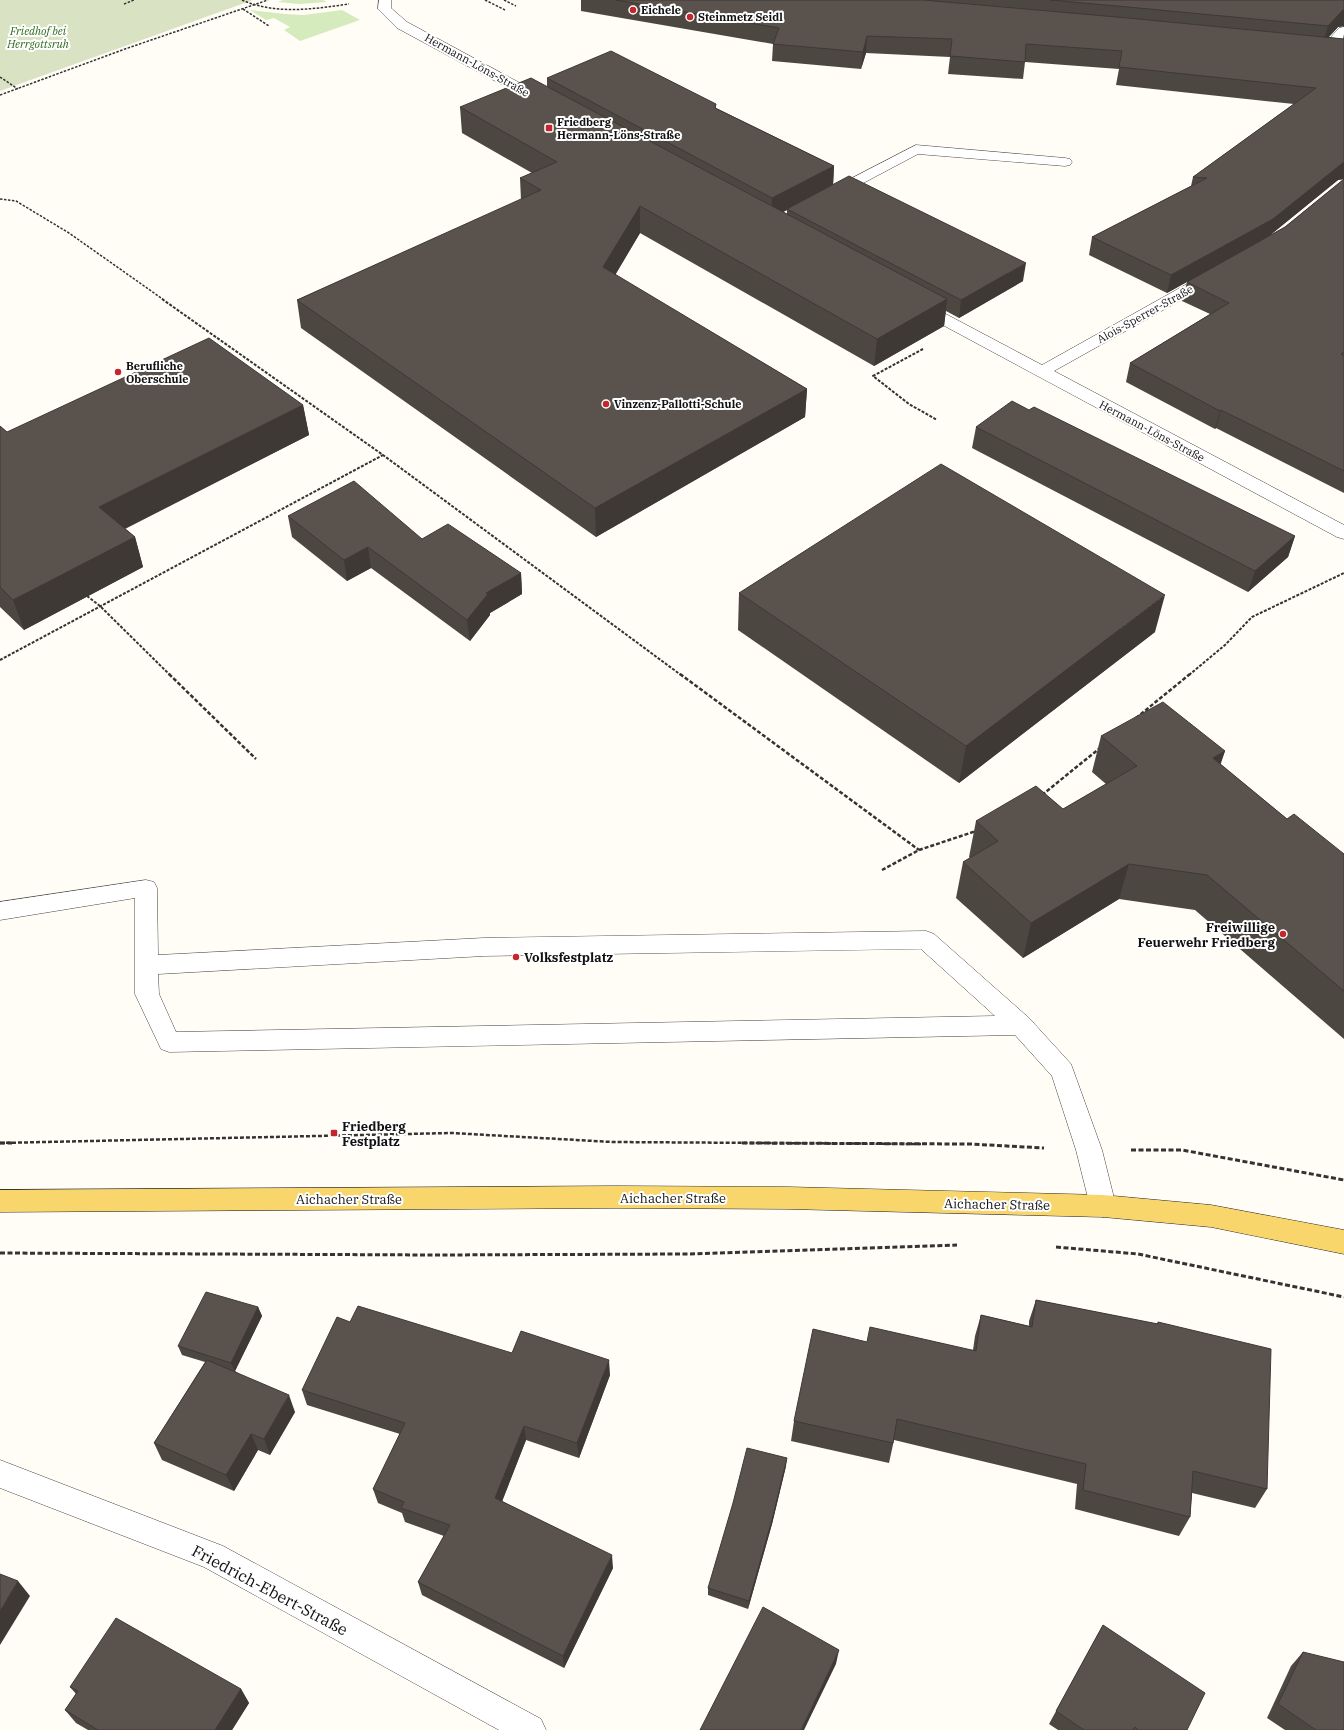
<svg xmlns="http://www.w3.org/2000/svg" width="1344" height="1730" font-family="'IBM Plex Serif',serif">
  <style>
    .green { fill: #d5ebbd }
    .cemetery { fill: #d9e3c4 }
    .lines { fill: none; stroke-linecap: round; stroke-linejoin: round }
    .minor-casing { stroke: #444; stroke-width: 1 }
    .major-casing { stroke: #222; stroke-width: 1 }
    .path-far3 { stroke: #333; stroke-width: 1.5; stroke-dasharray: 2.5 1.5; stroke-linecap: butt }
    .path-far2 { stroke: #333; stroke-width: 2; stroke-dasharray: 3 1.5; stroke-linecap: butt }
    .path-far1 { stroke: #333; stroke-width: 2.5; stroke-dasharray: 4 2; stroke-linecap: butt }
    .path { stroke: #333; stroke-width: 3; stroke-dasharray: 5 2.5; stroke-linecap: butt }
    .minor { fill: #fff; fill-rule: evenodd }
    .major { fill: #f9d66b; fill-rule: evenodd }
    .wall { fill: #4d4742; fill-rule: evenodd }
    .shaded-wall { fill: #3f3936 }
    .building { fill: #5a524d; stroke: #3f3936 }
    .poi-dot { fill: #c4262e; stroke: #fff; stroke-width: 1.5 }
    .labels { text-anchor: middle; stroke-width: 4; stroke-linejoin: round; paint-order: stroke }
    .far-poi-label { font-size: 11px; font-weight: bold; fill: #111; stroke: #fff; text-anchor: start }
    .far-park-label { font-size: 11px; font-style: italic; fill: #2f6b1f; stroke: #fff }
    .far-street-label { font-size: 11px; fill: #111; stroke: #fff }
    .poi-label { font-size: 13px; font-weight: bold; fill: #111; stroke: #fff; text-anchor: start }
    .street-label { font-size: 13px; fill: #111; stroke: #fff }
    .near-street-label { font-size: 16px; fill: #111; stroke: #fff }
  </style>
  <rect width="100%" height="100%" fill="#fffdf5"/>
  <g class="green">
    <path d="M283,0H323L327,2L299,4L278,2Z"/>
    <path d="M250,10L285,14L304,15L342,10L360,20L300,41L284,30L290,27L274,18L266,20Z"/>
  </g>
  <path class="cemetery" d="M0,0H253L0,91Z"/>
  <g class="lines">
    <g class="minor-casing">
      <g id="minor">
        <path d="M379,0H391V8L407,22L544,96L546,99L544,102L539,103L534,102L397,28L378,9Z"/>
        <path d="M1344,27V39L1334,51H1324L1322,48L1324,45L1339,28Z"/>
        <path d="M916,145L1065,158L1070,159L1072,162L1070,165L1065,166L918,154L837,197L832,198L827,197L825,194L827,191Z"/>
        <path d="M1209,273L1215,275L1217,278L1215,281L1054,371L1344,525V539L1337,537L913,309L911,306L913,303L919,301L925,303L1042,365L1203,275Z"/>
        <path d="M146,880L154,882L157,888L158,955L484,938L926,931L934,934L1029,1018L1071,1064L1102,1150L1116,1206L1112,1214L1103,1217L1094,1214L1090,1206L1076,1150L1052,1076L1015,1035L169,1052L161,1049L135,994V898L0,920V902ZM921,949L995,1016L176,1032L159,994L158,974L484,956Z"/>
        <path d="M0,1460L223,1546L541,1719L546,1730H499L204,1567L0,1488Z"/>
      </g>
    </g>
    <g class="major-casing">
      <path id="major" d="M616,1186L788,1187L1103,1195L1211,1205L1344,1230V1254L1211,1227L1103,1217L788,1209L616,1208L0,1212V1190Z"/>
    </g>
    <g class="path-far3">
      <path d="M242,0C276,15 313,9 349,4"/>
      <path d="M485,0L505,10"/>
      <path d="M504,0L516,6"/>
      <path d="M124,4L134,0"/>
      <path d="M243,9L269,26"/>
      <path d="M0,77L18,89"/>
      <path d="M0,95L125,49L268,0"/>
      <path d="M0,199L16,201L69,233L164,300"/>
    </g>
    <g class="path-far2">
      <path d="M162,299L383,455L681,675"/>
      <path d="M923,349L873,376L909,404L937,420"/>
      <path d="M87,596L100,606L170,675"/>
      <path d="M0,660L383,455"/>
      <path d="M1189,675L1225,645L1252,617L1344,573"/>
    </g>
    <g class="path-far1">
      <path d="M169,674L256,759"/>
      <path d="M680,674L919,850"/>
      <path d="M1136,718L1190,674"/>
      <path d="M1042,795L1100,748"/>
      <path d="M882,870L919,850L976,831"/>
      <path d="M0,1143L452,1133L612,1142L921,1144"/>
    </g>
    <g class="path">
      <path d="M0,1143H12"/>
      <path d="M742,1143L970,1144L1044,1148"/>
      <path d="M1131,1150H1182L1344,1180"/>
      <path d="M1056,1247L1138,1254L1344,1297"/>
      <path d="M0,1253L434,1255L689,1254L957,1245"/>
    </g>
    <use href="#minor" class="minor"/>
    <use href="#major" class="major"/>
  </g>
  <g class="wall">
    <path d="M581,0H1344V26L1338,27L1329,37L1343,39L1344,34V179L1338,180L1269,236L1285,227L1344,179V493L1216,428L1215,429L1126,382L1130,363L1210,314L1182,301L1187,282L1232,257L1167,293L1089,255L1092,237L1191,186L1193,177L1294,104L1116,85L1119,69L1025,62L1023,79L948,74L950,57L866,53L861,69L772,61L773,44L581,11Z"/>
    <path d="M547,78L716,104V108L834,166L833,185L1023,281L959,318L946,311L944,326L874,366L640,233L615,275L807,389L805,417L596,537L301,328L297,300L521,200L520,178L532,173L462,133L460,107L547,87ZM787,210V214L783,212Z"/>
    <path d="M303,405L309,435L125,529L135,537L143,567L24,630L0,607V426L7,432Z"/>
    <path d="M1029,410L1295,536L1288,557L1248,592L972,448L976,427Z"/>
    <path d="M288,516L422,539L521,573L522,594L490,613V615L470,641L371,568L347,581L292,537Z"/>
    <path d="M739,593L1155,632L959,783L738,630Z"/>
    <path d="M1101,736L1225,751L1220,764L1287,819L1344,854V1039L1195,910L1119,899L1023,958L956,898L963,862L970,858L969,857L976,821L1063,809L1106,784L1092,772Z"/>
    <path d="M1036,1300L1157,1324L1158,1322L1267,1489L1255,1508L1192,1493L1190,1517L1179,1536L1075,1509L1077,1484L894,1440L889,1463L791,1441L794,1421L867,1342L973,1350L975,1336L981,1315L1029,1326V1321Z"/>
    <path d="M258,1307L262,1316L235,1371L295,1412L270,1455L258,1450L234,1491L162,1460L154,1443L205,1362L182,1355L178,1346Z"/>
    <path d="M350,1322L610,1375L579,1458L526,1440L502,1501L613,1568L564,1668L422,1595L418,1582L444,1536L405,1522L402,1513L378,1503L373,1489L400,1434L307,1405L302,1390Z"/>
    <path d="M786,1466L772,1524L748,1609L708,1595V1588Z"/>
    <path d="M1103,1625L1187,1730H1058L1049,1724Z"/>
    <path d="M1303,1652L1344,1730H1285L1267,1718L1291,1666Z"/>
    <path d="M70,1687L241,1689L249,1703L232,1730H88L76,1723L65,1710L76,1694Z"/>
  </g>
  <g class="shaded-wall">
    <path d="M1343,10H1344V26L1338,27L1323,43L1328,26Z"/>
    <path d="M867,36L866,53L861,69L863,52Z"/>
    <path d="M1344,162V179L1338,180L1268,237L1167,293L1171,275Z"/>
    <path d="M834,166L833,186L787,209V210L771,218L772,198Z"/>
    <path d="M640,206V233L604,294L603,267Z"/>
    <path d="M1026,263L1023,281L959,318L961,300Z"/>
    <path d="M947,299L944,326L874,366L877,339Z"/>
    <path d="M807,389L805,417L596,537L595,508Z"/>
    <path d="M303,405L309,435L108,537L99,507Z"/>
    <path d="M1221,410L1216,428L1215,429L1220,411Z"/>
    <path d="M1295,536L1288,557L1248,592L1255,571Z"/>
    <path d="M135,537L143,567L24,630L13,600Z"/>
    <path d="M368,547L371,568L347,581L344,560Z"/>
    <path d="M521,573L522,594L490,613V615L470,641L467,620L486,593Z"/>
    <path d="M1165,595L1155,632L959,783L966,746Z"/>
    <path d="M1225,751L1213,787V758Z"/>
    <path d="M1129,864L1119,899L1023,958L1031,923Z"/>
    <path d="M258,1307L262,1316L235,1371L231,1363Z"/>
    <path d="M609,1360L610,1375L579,1458L577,1443Z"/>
    <path d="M289,1395L295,1412L270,1455L264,1439Z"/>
    <path d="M524,1426L526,1440L498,1512L495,1498Z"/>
    <path d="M251,1434L258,1450L234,1491L226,1475Z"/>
    <path d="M787,1458L786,1466L772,1524L748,1609L749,1601Z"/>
    <path d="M612,1555L613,1568L564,1668L563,1656Z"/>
    <path d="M18,1581L30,1596L0,1645V1611Z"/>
    <path d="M839,1650L836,1664L804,1730H801Z"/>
    <path d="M241,1689L249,1703L232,1730H215Z"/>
  </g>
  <g class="building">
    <path d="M616,0H923L1128,18L1344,39V162L1273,219L1171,275L1092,237L1207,178L1193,177L1316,88L1119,67L1122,51L1026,44L1025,62L950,56L952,39L867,36L863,52L773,44L779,28Z"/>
    <path d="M1050,0H1344V10H1343L1328,26L1128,7Z"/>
    <path d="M611,51L716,104L715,108L834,166L772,198L547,78Z"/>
    <path d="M531,78L947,299L877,339L640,206L603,267L807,389L595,508L297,300L541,190L520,178L557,162L460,107Z"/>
    <path d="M849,176L1026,263L961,300L787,209Z"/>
    <path d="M1344,179V352L1341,354L1344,356V471L1221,410L1220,411L1130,363L1229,303L1187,282L1285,227Z"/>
    <path d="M209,338L303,405L99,507L135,537L13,600L0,587V426L7,432Z"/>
    <path d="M1012,401L1029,410L1034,407L1295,536L1255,571L976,427Z"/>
    <path d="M941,464L1165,595L966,746L739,593Z"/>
    <path d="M354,481L422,539L448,524L521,573L486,593L488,594L467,620L368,547L344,560L288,516Z"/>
    <path d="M1163,702L1225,751L1213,758L1287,819L1294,814L1344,854V991L1207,875L1129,864L1031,923L963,862L998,841L976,821L1036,786L1063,809L1137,766L1101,736Z"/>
    <path d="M206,1292L258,1307L231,1363L178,1346Z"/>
    <path d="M1036,1300L1158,1324V1322L1271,1349L1267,1489L1193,1471L1190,1517L1083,1490L1086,1464L897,1419L893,1443L794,1421L813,1329L867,1342L870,1327L976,1351L981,1315L1032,1327Z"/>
    <path d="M358,1306L512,1353L521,1331L609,1360L577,1443L524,1426L495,1498L612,1555L563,1656L418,1582L450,1525L401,1508L404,1502L373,1489L405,1423L302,1390L337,1317L350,1322Z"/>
    <path d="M207,1360L289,1395L264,1439L251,1434L226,1475L154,1443Z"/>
    <path d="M747,1448L787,1458L773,1516L749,1601L708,1588L733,1503Z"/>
    <path d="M0,1574L18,1581L0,1611Z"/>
    <path d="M763,1607L839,1650L801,1730H700Z"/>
    <path d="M116,1618L241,1689L215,1730H98L65,1710L78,1691L70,1687Z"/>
    <path d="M1103,1625L1205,1693L1187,1730H1138L1135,1727L1133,1730H1084L1056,1711Z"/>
    <path d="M1303,1652L1344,1662V1730H1316L1278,1704Z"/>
  </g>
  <g class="poi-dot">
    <circle cx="633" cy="10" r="4"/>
    <circle cx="690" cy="17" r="4"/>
    <rect x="545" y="124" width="8" height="8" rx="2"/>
    <circle cx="118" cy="372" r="4"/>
    <circle cx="606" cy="404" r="4"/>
    <circle cx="1283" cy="934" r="4"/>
    <circle cx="516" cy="957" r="4"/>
    <rect x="330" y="1129" width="8" height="8" rx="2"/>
  </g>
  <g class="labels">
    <g class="far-poi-label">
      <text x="641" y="14">Eichele</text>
      <text x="698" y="21">Steinmetz Seidl</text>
      <text x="557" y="126">Friedberg<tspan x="557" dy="13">Hermann-Löns-Straße</tspan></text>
      <text x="126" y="370">Berufliche<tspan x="126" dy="13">Oberschule</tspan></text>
      <text x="614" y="408">Vinzenz-Pallotti-Schule</text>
    </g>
    <g class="far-park-label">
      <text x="38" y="35">Friedhof bei<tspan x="38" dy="13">Herrgottsruh</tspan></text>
    </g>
    <g class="far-street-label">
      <text transform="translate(477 65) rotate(29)" y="4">Hermann-Löns-Straße</text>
      <text transform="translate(1145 314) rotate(-29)" y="4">Alois-Sperrer-Straße</text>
      <text transform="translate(1152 431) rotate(28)" y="4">Hermann-Löns-Straße</text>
    </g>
    <g class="poi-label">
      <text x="1275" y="932" text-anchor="end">Freiwillige<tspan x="1275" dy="15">Feuerwehr Friedberg</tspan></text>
      <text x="524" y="962">Volksfestplatz</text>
      <text x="342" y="1131">Friedberg<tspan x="342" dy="15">Festplatz</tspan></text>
    </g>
    <g class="street-label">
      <text x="673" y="1203">Aichacher Straße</text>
      <text x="349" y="1204">Aichacher Straße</text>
      <text transform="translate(997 1204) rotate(1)" y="5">Aichacher Straße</text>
    </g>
    <g class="near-street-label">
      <text transform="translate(270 1590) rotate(28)" y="6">Friedrich-Ebert-Straße</text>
    </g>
  </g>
</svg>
